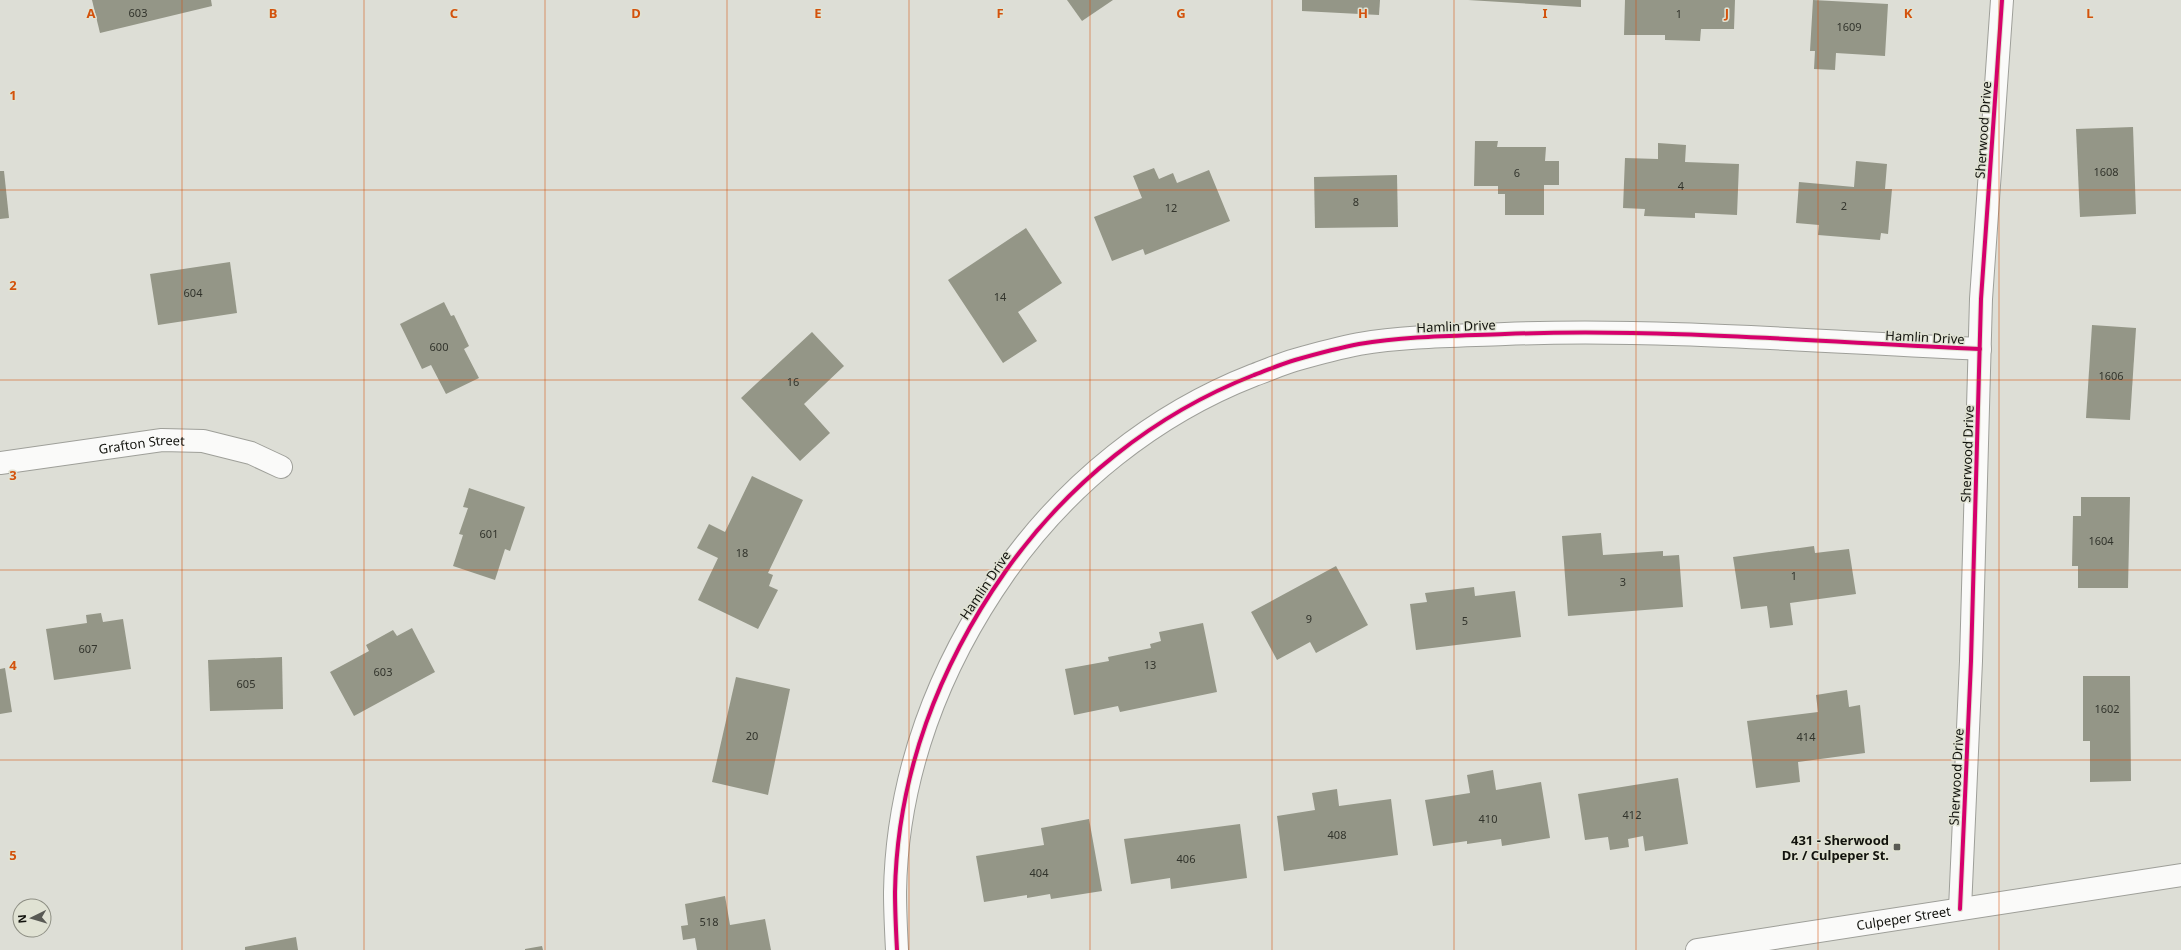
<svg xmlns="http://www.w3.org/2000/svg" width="2181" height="950" font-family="'Noto Sans',sans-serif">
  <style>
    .building { fill: #949687 }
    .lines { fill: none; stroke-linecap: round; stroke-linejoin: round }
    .minor-casing { stroke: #9e9f99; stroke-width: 24 }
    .minor { stroke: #fafaf9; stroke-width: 22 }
    .cycleway-casing { stroke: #e0e2d3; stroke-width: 6 }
    .cycleway { stroke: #d6006c; stroke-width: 4 }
    .grid { fill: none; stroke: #d3520c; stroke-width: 1; stroke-opacity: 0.55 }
    .poi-dot { fill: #595a54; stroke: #e0e2d3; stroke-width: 1.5 }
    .labels { text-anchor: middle; stroke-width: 3; stroke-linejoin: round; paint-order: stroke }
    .number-label { font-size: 11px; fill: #32342c }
    .street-label { font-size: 13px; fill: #12130e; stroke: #e0e2d3 }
    .poi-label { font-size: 13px; font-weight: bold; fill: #12130e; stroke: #e0e2d3; text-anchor: end }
    .grid-label { font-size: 13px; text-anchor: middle; font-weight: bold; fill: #d3520c; stroke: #e0e2d3; stroke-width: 3; stroke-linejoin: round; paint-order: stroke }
  </style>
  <rect width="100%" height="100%" fill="#ddded6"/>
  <g class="building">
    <path d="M92,0H211L212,6L100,33Z"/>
    <path d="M1067,0H1113L1082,21Z"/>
    <path d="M1302,0H1380L1379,15L1302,11Z"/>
    <path d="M1468,0H1581V7Z"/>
    <path d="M1625,0H1735L1734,29H1701L1700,41L1665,40V35H1624Z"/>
    <path d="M1813,0L1888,4L1885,56L1836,53L1835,70L1814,69L1815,51H1810Z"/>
    <path d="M2133,127L2136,214L2080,217L2076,129Z"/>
    <path d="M1475,141H1498L1497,147H1546L1545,161H1559V185H1544V215H1505V194H1498V186H1474Z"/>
    <path d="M1658,143L1686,145L1685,162L1739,164L1737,215L1695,213V218L1644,216L1645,209L1623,208L1625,158L1658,159Z"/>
    <path d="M1856,161L1887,164L1885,189H1892L1888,234L1881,233L1880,240L1818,235L1819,225L1796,223L1799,182L1854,187Z"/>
    <path d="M1154,168L1159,179L1173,173L1177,183L1209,170L1230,221L1145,255L1143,249L1112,261L1094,217L1142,198L1133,176Z"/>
    <path d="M0,171H4L9,218L0,219Z"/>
    <path d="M1397,175L1398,227L1315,228L1314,177Z"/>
    <path d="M1026,228L1062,283L1018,312L1037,341L1003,363L948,280Z"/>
    <path d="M230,262L237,313L158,325L150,274Z"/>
    <path d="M444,302L451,316L454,315L469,346L464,349L479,378L446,394L431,365L422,369L400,324Z"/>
    <path d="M2092,325L2136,328L2130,420L2086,418Z"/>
    <path d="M812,332L844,366L804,404L830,433L800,461L741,398Z"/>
    <path d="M752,476L803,500L768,573L773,575L769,586L778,590L758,629L698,600L718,558L697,548L709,524L725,532Z"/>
    <path d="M469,488L525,507L510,551L505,549L495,580L453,566L463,535L459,534L468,508L463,507Z"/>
    <path d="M2081,497H2130L2128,588H2078V566H2072L2073,516H2081Z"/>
    <path d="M1601,533L1603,555L1663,551V556L1679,555L1683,607L1568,616L1562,536Z"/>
    <path d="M1814,546L1815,553L1849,549L1856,594L1790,603L1793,625L1770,628L1767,606L1741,609L1733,557Z"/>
    <path d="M1336,566L1368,625L1316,653L1310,642L1277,660L1251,612Z"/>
    <path d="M1474,587L1475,596L1515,591L1521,637L1416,650L1410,604L1427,602L1425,593Z"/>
    <path d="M101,613L103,622L123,619L131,669L54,680L46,629L87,623L86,615Z"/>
    <path d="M1203,623L1217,692L1120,712L1118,706L1074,715L1065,669L1109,661L1108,657L1151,648L1150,644L1161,641L1159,632Z"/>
    <path d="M412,628L435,672L354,716L330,672L369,651L366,645L393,630L397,636Z"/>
    <path d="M282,657L283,709L210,711L208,660Z"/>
    <path d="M5,668L12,712L0,714V669Z"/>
    <path d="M2083,676H2130L2131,781L2090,782V741H2083Z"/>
    <path d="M736,677L790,689L768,795L712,782Z"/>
    <path d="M1847,690L1849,707L1860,705L1865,753L1798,762L1800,782L1756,788L1747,721L1818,712L1816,695Z"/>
    <path d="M1493,770L1496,790L1541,782L1550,838L1502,846L1501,839L1467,844V841L1433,846L1425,800L1470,793L1467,775Z"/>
    <path d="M1678,778L1688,844L1645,851L1643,836L1628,839L1629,847L1610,850L1608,837L1585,840L1578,794Z"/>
    <path d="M1337,789L1339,806L1391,799L1398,855L1284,871L1277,816L1315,810L1312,793Z"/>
    <path d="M1089,819L1102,891L1051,899L1050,894L1027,898V895L984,902L976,856L1044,845L1041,828Z"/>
    <path d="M1240,824L1247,878L1171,889L1170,878L1131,884L1124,839Z"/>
    <path d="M725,896L730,925L765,919L771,950H697L695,938L683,940L681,926L688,925L685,904Z"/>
    <path d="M296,937L298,950H245V947Z"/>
    <path d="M542,946L543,950H525V949Z"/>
  </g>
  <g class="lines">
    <g class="minor-casing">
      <g id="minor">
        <path id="s1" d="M0,463L162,440L203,441L251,453L281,467"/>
        <path d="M1960,909L1971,661L1981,299L2002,0"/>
        <path d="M897,950C896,931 895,911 895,892C897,775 939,666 1005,572C1067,484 1154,414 1254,375C1268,370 1281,364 1295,360C1316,354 1338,348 1359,344C1407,336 1456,336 1505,334C1663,328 1822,342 1980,349"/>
        <path id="s2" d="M1697,950L2181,875"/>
      </g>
    </g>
    <use href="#minor" class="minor"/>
    <g class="cycleway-casing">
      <g id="cycleway">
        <path d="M1960,909L1971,661L1981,299L2002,0"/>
        <path d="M897,950C896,931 895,911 895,892C897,775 939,666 1005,572C1067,484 1154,414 1254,375C1268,370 1281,364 1295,360C1316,354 1338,348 1359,344C1407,336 1456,336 1505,334C1663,328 1822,342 1980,349"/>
      </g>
    </g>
    <use href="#cycleway" class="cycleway"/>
  </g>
  <path class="grid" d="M182,0V950M364,0V950M545,0V950M727,0V950M909,0V950M1090,0V950M1272,0V950M1454,0V950M1636,0V950M1818,0V950M1999,0V950M0,190H2181M0,380H2181M0,570H2181M0,760H2181"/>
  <rect class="poi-dot" x="1893" y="843" width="8" height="8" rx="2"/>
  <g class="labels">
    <g class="number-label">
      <text x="138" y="17">603</text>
      <text x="1679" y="18">1</text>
      <text x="1849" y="31">1609</text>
      <text x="2106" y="176">1608</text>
      <text x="1517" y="177">6</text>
      <text x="1681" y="190">4</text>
      <text x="1356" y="206">8</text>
      <text x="1844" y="210">2</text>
      <text x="1171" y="212">12</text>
      <text x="193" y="297">604</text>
      <text x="1000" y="301">14</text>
      <text x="439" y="351">600</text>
      <text x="2111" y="380">1606</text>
      <text x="793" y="386">16</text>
      <text x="489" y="538">601</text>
      <text x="2101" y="545">1604</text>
      <text x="742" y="557">18</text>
      <text x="1794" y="580">1</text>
      <text x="1623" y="586">3</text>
      <text x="1309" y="623">9</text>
      <text x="1465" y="625">5</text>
      <text x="88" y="653">607</text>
      <text x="1150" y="669">13</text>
      <text x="383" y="676">603</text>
      <text x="246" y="688">605</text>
      <text x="2107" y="713">1602</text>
      <text x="752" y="740">20</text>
      <text x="1806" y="741">414</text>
      <text x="1632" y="819">412</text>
      <text x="1488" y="823">410</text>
      <text x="1337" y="839">408</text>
      <text x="1186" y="863">406</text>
      <text x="1039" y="877">404</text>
      <text x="709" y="926">518</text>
    </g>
    <g class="street-label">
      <text transform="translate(1983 130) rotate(-86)" y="5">Sherwood Drive</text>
      <text transform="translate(1456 326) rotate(-2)" y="5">Hamlin Drive</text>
      <text transform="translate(1925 337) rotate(3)" y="5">Hamlin Drive</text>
      <text dy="5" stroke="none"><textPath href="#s1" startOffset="143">Grafton Street</textPath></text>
      <text transform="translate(1967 454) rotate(-88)" y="5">Sherwood Drive</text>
      <text transform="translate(985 585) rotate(-56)" y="5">Hamlin Drive</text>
      <text transform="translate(1956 777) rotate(-87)" y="5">Sherwood Drive</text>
      <text dy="5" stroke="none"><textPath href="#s2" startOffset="209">Culpeper Street</textPath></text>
    </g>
    <g class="poi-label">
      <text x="1889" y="845">431 - Sherwood<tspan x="1889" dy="15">Dr. / Culpeper St.</tspan></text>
    </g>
  </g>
  <g class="grid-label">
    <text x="91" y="18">A</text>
    <text x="273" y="18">B</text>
    <text x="454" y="18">C</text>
    <text x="636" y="18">D</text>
    <text x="818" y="18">E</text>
    <text x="1000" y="18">F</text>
    <text x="1181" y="18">G</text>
    <text x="1363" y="18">H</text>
    <text x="1545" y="18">I</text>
    <text x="1727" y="18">J</text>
    <text x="1908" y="18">K</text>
    <text x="2090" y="18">L</text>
    <text x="13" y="100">1</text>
    <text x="13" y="290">2</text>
    <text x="13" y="480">3</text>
    <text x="13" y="670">4</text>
    <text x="13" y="860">5</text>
  </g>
  <g transform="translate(32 918) rotate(265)"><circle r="19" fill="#e0e2d3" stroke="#8e8f84"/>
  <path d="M0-3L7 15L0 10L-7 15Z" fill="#595a54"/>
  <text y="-6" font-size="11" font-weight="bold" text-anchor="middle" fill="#12130e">N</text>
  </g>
</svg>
